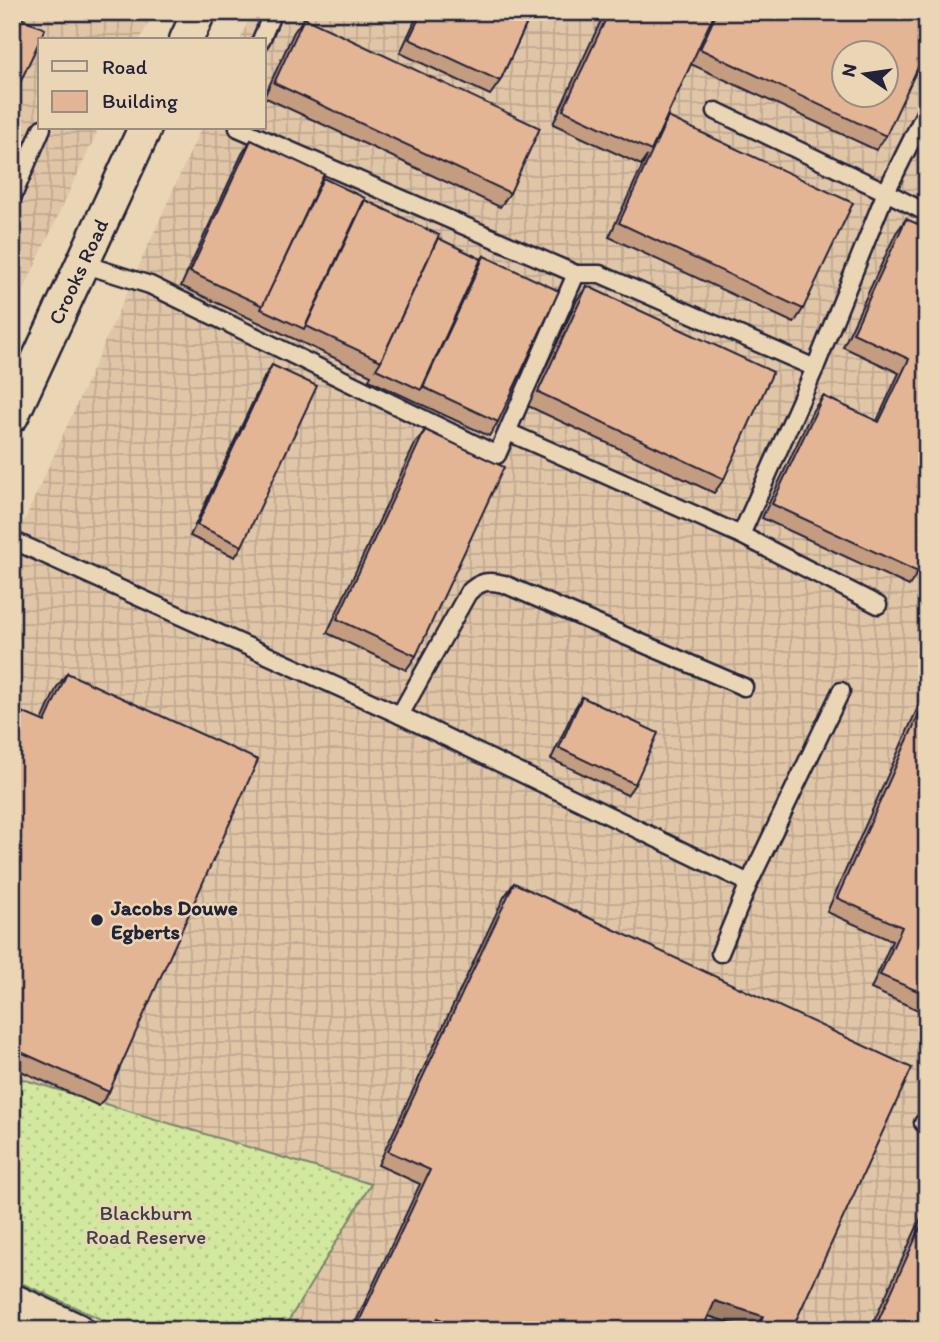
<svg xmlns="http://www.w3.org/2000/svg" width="939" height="1342" font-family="Itim,sans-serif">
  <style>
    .industrial { fill: url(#industrial-grid); fill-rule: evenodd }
    .grass { fill: url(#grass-dots); stroke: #7a856c; stroke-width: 2 }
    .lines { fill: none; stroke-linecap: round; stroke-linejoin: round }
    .service-casing { stroke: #22223b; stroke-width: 21 }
    .minor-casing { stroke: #22223b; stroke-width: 37 }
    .service { stroke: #ead6b4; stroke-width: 16 }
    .minor { stroke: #ead6b4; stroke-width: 32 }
    .wall { fill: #c49c80; stroke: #22223b; stroke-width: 2 }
    .shaded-wall { fill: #a07f68; stroke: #22223b; stroke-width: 2 }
    .building { fill: #e4b595; stroke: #22223b; stroke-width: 2; fill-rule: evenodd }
    .poi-dot { fill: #22223b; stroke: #ead6b4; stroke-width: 2.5 }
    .labels { text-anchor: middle; stroke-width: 5; stroke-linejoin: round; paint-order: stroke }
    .street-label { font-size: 21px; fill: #22223b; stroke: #ead6b4 }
    .poi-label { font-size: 21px; font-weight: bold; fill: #22223b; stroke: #ead6b4; text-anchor: start }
    .park-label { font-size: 21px; fill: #3c404a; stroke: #ead6b4 }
  </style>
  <defs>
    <pattern id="industrial-grid" width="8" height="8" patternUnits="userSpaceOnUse" patternTransform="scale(1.75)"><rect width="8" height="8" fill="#e0c5a7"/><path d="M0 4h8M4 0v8" fill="none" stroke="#c0a991"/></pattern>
    <pattern id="grass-dots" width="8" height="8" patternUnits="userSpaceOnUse" patternTransform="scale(1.75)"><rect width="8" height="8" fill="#d1e89e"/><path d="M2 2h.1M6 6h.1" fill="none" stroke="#b3c789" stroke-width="1.8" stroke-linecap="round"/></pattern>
  </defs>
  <rect width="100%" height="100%" fill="#ead6b4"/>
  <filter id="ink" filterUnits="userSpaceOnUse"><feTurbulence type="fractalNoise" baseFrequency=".0143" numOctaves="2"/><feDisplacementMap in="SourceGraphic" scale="14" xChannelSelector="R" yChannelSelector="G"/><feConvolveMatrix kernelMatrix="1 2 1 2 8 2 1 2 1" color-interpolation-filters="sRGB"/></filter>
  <g filter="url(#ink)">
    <g class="industrial">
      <path d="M12,12H153L140,40H40V128H99L12,315Z"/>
      <path d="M252,12H927V1330H213L12,1236V548L201,128H264V40H240ZM844,52H886V94H844Z"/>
    </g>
    <path class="grass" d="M12,1076L371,1184L283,1330H125L12,1279Z"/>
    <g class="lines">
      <g class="service-casing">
        <g id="service">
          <path d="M261,40L273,12"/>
          <path d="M927,109L886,192L927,213"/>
          <path d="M716,111L886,192L815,368"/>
          <path d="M12,198L42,128"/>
          <path d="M83,264L150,285L497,455L576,274L238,128"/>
          <path d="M508,432L741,535L815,368L600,274H576"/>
          <path d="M741,535L878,605"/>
          <path d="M12,540L400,715L749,883"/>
          <path d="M400,715L468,593C480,581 488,580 504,584L744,687"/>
          <path d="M720,953L749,883L841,691"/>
          <path d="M923,1123L927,1125"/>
        </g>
      </g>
      <g class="minor-casing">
        <g id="minor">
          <path d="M186,40L199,12"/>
          <path id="s1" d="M12,416L145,128"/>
          <path d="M12,1300L77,1330"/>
        </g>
      </g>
      <use href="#service" class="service"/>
      <use href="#minor" class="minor"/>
    </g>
    <g class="wall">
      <path d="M419,12H532L500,81L490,95L400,53Z"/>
      <path d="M605,12H901L886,136L876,150L691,64L662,126L668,117L803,309L794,323L609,237L647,156L641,165L553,124Z"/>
      <path d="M304,18L510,193L500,207L264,97L294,32Z"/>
      <path d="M251,140L323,178L363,203L481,259L484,256L498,422L489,436L369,380L371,375L181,286L242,154Z"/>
      <path d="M906,219L918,572L909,586L762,518L813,410L823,396L877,421L899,373L843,347L896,233Z"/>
      <path d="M587,286L724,479L714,493L528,406L577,300Z"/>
      <path d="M272,365L242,546L235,557L190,536L265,376Z"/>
      <path d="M425,430L416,656L406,670L327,633L415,444Z"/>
      <path d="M67,673L109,1092L99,1106L12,1067V708L42,721L57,687Z"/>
      <path d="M927,692V1014L871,989L892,941L827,912L918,707Z"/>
      <path d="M582,697L635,784L627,795L551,759L575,708Z"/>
      <path d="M514,883L792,1329L794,1330H753L708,1316L702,1330H352L420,1184L378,1165L504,897Z"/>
      <path d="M927,1205V1330H870Z"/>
    </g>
    <path class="shaded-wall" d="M715,1301L763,1316L753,1330L705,1315Z"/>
    <g class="building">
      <path d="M422,12H532L500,81L409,39Z"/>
      <path d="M609,12H715L651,151L563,110Z"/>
      <path d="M717,12H901L927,24V48L886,136L700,49ZM844,52H886V94H844Z"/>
      <path d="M12,14L45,29L12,100Z"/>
      <path d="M304,18L540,128L510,193L274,83Z"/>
      <path d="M668,117L853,203L803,309L619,223Z"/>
      <path d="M251,140L324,174L263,306L190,272Z"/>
      <path d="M323,178L365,198L304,329L261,309Z"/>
      <path d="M365,200L439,235L381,361L306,326Z"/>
      <path d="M906,219L927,228V554L918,572L772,504L823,396L879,422L909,359L853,333Z"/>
      <path d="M438,238L481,259L421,390L376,369L381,361Z"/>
      <path d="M484,256L559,291L498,422L423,387Z"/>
      <path d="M587,286L773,372L724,479L538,392Z"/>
      <path d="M272,365L317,386L242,546L197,525Z"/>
      <path d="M425,430L504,467L416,656L337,619Z"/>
      <path d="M67,673L258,760L109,1092L12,1048V708L45,722Z"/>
      <path d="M927,696V995L880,975L902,927L837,898Z"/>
      <path d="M582,697L658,733L635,784L559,748Z"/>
      <path d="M514,883L912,1068L792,1329L794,1330H757L763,1316L715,1301L702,1330H464L438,1318L432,1330H355L430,1170L388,1151Z"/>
      <path d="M927,1213V1330H874Z"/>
    </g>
  </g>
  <circle class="poi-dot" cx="97" cy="920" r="7"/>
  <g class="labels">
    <g class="street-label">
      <text dy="7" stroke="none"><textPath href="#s1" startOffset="159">Crooks Road</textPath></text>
    </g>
    <g class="poi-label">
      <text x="111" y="915">Jacobs Douwe<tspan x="111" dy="24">Egberts</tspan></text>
    </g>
    <g class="park-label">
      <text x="146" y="1220">Blackburn<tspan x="146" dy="24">Road Reserve</tspan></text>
    </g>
  </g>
  <rect width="939" height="1342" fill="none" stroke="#ead6b4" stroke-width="42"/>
  <rect x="21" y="21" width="897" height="1300" fill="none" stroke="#22223b" stroke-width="2.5" filter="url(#ink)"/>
  <rect x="38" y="38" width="228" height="91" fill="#ead6b4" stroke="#9a8e84" stroke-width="2"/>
  <rect x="52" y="61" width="35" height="10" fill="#ead6b4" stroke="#9a8e84" stroke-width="2"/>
  <text x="102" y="74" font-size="21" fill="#22223b">Road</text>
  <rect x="52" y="91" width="35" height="21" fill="#e4b595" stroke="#9a8e84" stroke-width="2"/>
  <text x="102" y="108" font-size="21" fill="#22223b">Building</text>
  <g transform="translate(865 74) rotate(283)"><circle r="33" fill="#ead6b4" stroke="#9a8e84" stroke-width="2"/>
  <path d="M0-5L12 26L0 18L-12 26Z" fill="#22223b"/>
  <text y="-10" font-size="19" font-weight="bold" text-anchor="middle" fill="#22223b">N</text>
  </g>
</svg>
